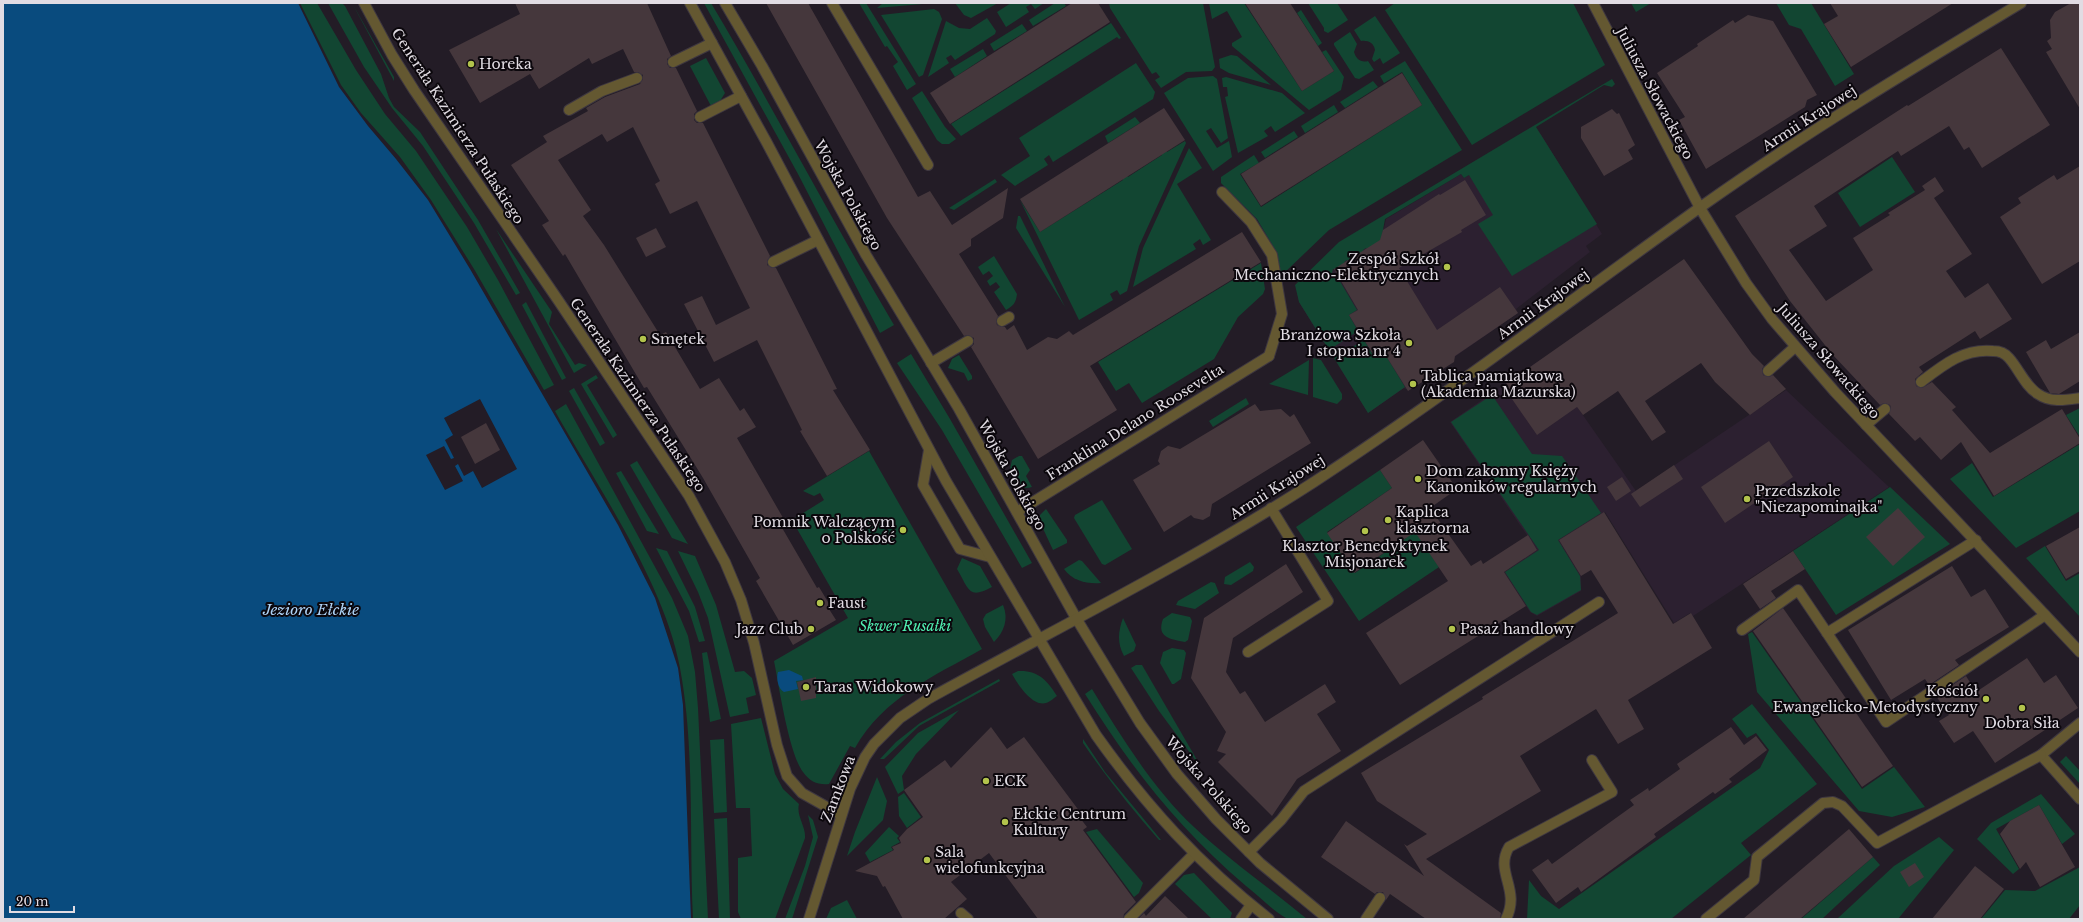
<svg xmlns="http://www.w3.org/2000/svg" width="2083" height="922" font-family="'Libre Baskerville',serif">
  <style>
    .built { fill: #2c2030 }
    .green { fill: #124632 }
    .water { fill: #094b7e }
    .pier { fill: #231c26 }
    .building { fill: #45373c }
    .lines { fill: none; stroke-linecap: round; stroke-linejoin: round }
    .service-casing { stroke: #3e3740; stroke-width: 12 }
    .minor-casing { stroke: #3e3740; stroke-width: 12 }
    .tertiary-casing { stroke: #3e3740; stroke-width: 12 }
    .service { stroke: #645831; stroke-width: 10 }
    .minor { stroke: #645831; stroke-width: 10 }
    .tertiary { stroke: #645831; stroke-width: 10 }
    .poi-dot { fill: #b2c34c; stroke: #0b070c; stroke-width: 1.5 }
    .labels { text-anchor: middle; stroke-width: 4; stroke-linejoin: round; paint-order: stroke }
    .poi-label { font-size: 14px; fill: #e1dce3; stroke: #0b070c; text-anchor: start }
    .street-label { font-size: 14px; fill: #e1dce3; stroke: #0b070c }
    .park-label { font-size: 14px; font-style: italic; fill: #50f0b2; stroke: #0b070c }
    .water-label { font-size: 15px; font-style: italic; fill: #aed3f7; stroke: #0b070c }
  </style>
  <rect width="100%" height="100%" fill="#231c26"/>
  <g class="built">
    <path d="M1540,133L1602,234L1586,246L1590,252L1516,309L1518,313L1453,358L1440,368L1441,370L1438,372L1437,370L1408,387V390L1404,388L1368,413L1299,302L1296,287L1384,228L1386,219L1461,174L1464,178Z"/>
    <path d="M1543,358L1636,491L1786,390L1889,487L1693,616L1690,613L1674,623L1605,512L1559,540L1581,576V591L1537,616L1530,612L1504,572L1537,550L1450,422Z"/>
  </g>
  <g class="green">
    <path d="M300,3H317L356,70L385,114L416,151L467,227L498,280L554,385L544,390L474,269L431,200L400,157L361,113L341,85Z"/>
    <path d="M328,3H342L345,6L381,74L389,98L394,107L420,132L478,220L520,293L516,295L474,223L423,146L392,108L364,67Z"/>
    <path d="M352,3L394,77V81Z"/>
    <path d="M704,3H711C774,109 831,219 894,325L880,333L798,174Z"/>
    <path d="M859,3H866L916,84L907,90L893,66L898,62L887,46L885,47Z"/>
    <path d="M883,3H934L877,8Z"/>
    <path d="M955,3H998L971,18L964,15Z"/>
    <path d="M1011,3H1044L1035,9L1031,4L1026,7L1029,12L1006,27L997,12Z"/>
    <path d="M1055,3H1064L1066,6L1033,26L1029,20Z"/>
    <path d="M1109,3H1203L1215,67L1212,71L1186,72L1161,88L1155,80L1160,77L1156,72L1152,74L1110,8Z"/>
    <path d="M1209,3H1244L1302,91L1334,71L1322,52L1326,50L1344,77L1341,90L1309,110L1232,46V43L1242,37L1227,11L1212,19Z"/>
    <path d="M1308,3H1337L1348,20L1328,33L1324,31V28Z"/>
    <path d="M1395,3H1573L1605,65L1472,145L1385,10Z"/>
    <path d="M1631,3H1651L1636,12Z"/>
    <path d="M1776,3H1811L1854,74L1835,86L1801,29L1789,25Z"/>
    <path d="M934,9L939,12L942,19L923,75L919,77L881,15Z"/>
    <path d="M1301,10L1322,43L1318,46L1297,13Z"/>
    <path d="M1375,16L1400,53L1383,64L1380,58L1374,62L1372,59L1375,50C1374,43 1368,40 1361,41L1354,30Z"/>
    <path d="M987,18L996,31L995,34L955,60L951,55L946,58L949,63L928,77L946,21L959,28L970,29Z"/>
    <path d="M1111,23L1121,38L1119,39L1117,37L961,136L951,124Z"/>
    <path d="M1022,24L1027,31L994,51L990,44Z"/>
    <path d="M1350,32L1357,44L1354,52C1356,59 1361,63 1368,61L1374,70L1359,79L1355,78L1334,45V43Z"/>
    <path d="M983,49L987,56L955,77L950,69Z"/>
    <path d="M1231,55L1237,56L1271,85L1229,73L1220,68L1219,59Z"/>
    <path d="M706,58L725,93L720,101L711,106L690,66Z"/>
    <path d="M1405,61L1462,150L1329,230L1281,276L1277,253L1257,219L1221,183V177L1254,155L1259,163L1240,174L1261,207L1422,105L1402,72L1384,83L1380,76Z"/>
    <path d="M1136,63L1155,92L1153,99L1053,162L1049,155L1044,159L1048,165L1015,186L1001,175L1030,156L1019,138Z"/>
    <path d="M1213,76L1217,79L1228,138L1221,143L1211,128L1206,131L1217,148L1229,141L1232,157L1213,171L1164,93L1188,78Z"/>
    <path d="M1226,77L1282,93L1305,113L1275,132L1271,126L1264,131L1268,136L1238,153L1225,97L1228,96L1227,87H1223L1222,78Z"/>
    <path d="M1612,79L1615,84L1612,87L1604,85L1536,127L1597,224L1512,276L1478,224L1493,215L1469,175L1464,178L1461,174L1385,219L1381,241L1368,250L1366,248L1363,250L1364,253L1349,262L1347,260L1344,262L1346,264L1336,269H1333L1332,273H1335L1357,310L1349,315L1358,331L1329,350L1299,302L1295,285L1339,242Z"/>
    <path d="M1373,81L1378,87L1345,108L1340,102Z"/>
    <path d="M922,91L945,127L956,139L949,144H942L937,140L912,98Z"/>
    <path d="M1334,105L1338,112L1305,133L1301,126Z"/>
    <path d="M1135,117L1140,123L1108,143L1105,136Z"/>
    <path d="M1294,131L1298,137L1265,158L1261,152Z"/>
    <path d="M1185,141L1186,143L1139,246L1127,291L1120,295L1117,290L1110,294L1113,300L1079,320L1020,200L1040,232L1123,180L1122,178L1127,175L1128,177L1162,155L1161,153L1166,150L1167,152Z"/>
    <path d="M1189,148L1202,168L1177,184L1211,240L1203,245L1200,239L1193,244L1196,249L1133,287L1143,248Z"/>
    <path d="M1892,157L1915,192L1860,227L1838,193Z"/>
    <path d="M995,179L997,182L954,210L949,208Z"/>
    <path d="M1018,216H1020L1065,307L1016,228Z"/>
    <path d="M496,229L552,312L549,324L575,365L579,363L587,365L574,373Z"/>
    <path d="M994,256L1017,294C1016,303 1013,306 1006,310L994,292L1000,287L996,282L990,286L987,281L993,276L989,271L983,275L978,267Z"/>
    <path d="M1261,263L1265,289L1263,294L1238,317L1214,359L1142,403L1129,383L1116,391L1098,362Z"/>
    <path d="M526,302L566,378L562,380L522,305Z"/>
    <path d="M1364,340L1374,357L1383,351L1405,387L1368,413L1334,358Z"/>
    <path d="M911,354L950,419L1032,563L1022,568L942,430L897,363Z"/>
    <path d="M959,355L972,376V379L968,381L964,373L948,368L952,359Z"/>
    <path d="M1313,358L1321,360L1342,394V399L1337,404L1313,397Z"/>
    <path d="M1309,360L1308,395L1269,384Z"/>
    <path d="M596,375L598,378L587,385L617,435L613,438L581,384Z"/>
    <path d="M574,388L605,443L600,446L569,391Z"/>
    <path d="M1492,395L1532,454L1562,456L1601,513L1558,540L1580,576L1581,590L1537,615L1531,612L1505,572L1539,550L1451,422Z"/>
    <path d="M1246,398L1249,404L1213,427L1209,421Z"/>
    <path d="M566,404L672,598L688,636L695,672L698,708L708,919H693C689,838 695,748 680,668C664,582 598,488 555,411Z"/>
    <path d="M2080,408V437L2066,415Z"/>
    <path d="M2080,444V511L2016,548L1950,479L1972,463L1993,497Z"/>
    <path d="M869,451L982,649C933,677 884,697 855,748L850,746L829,784C818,785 810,782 803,772C789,754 779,686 774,661L848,618L792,520L824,500L820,493L814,496L803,491Z"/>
    <path d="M1019,456H1022L1030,470L1026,476L1032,487C1019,491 1014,482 1009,473L1012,460Z"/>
    <path d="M637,461L688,544L672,538L630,465Z"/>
    <path d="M1380,470L1392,488L1327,532L1355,573L1406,538L1409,522L1439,567L1359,621L1296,527Z"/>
    <path d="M621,471L659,534L647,531L616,473Z"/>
    <path d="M1890,487L1950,544L1836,615L1793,551Z"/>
    <path d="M1102,500L1132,549L1105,565L1102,564L1074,518L1075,515Z"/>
    <path d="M1046,509L1067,540V543L1053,550L1039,520L1040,515Z"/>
    <path d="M2045,546L2066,581L2080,573V617L2026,558Z"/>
    <path d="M656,548L667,551L695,607L705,641L699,642L689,611Z"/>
    <path d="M678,551L695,556L716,605L735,672L744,671L752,678L756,695L746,698L749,713L730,717L708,618L698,592Z"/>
    <path d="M962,558L980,566L992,587C968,600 969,589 957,569Z"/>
    <path d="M1079,560L1082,561L1101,583C1086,584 1073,581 1064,569Z"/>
    <path d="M1250,562L1254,567L1253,571L1231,585L1224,584L1225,577Z"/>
    <path d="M1211,582L1215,583L1219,593L1195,609L1176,605L1178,601Z"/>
    <path d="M1003,605C1009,619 1004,632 994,642L985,627L983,619L986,614Z"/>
    <path d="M1172,613L1190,617L1192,621L1188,640L1185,642C1171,639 1156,638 1163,619Z"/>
    <path d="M1123,618L1136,645L1134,651L1124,656C1117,643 1118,632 1123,618Z"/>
    <path d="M1752,632L1862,789L1894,767L1925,807L1892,817L1859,811L1757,692L1748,634Z"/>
    <path d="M1172,648L1184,650L1186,653L1181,679L1174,684H1172L1160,663L1163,652Z"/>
    <path d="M707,652L721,719L710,722L702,653Z"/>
    <path d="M1136,665H1142L1197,760L1196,761L1159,711L1131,668Z"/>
    <path d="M1018,671C1038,670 1047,680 1057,696C1054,698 1050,702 1046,703C1032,707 1017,683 1012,674Z"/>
    <path d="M999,679L1000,681L919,726L884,759H880L896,742L920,723Z"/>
    <path d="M1092,689C1120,735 1154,790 1194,827C1229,860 1270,888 1307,919C1302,919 1291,921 1286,918C1272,910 1259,896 1246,886C1178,828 1132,769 1085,694Z"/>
    <path d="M1752,704L1817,784L1741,843L1751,855L1671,919H1527L1529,880L1541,896L1559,909L1760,768L1769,750L1756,733L1747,738L1732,719Z"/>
    <path d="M959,710L916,754L902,776L904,790L898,794L885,767L918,733Z"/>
    <path d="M761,718L775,774L783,789L799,804C796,816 806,826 805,838L775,919H741L738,912V858L752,856L750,808H736L731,724Z"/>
    <path d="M724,739L727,812L714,813L710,740Z"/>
    <path d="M1083,739L1105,772L1161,840H1159C1132,809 1106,777 1083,743Z"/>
    <path d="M2066,756L2080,771V784L2060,762Z"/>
    <path d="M877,777L887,801L883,820L847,856L855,832Z"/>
    <path d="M904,793L921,817L907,828L899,816L898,797Z"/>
    <path d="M2041,794L2075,834L2062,844L2039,805L1996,829L2019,869L2013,874L1977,839L1991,823Z"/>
    <path d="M808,815L813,820L818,837L792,919H785L805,866L813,837Z"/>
    <path d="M727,818L730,919H719L714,819Z"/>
    <path d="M889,827L899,836L897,838L900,842L891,847L893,850L870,862L865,853Z"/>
    <path d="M1097,829L1143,883L1139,893L1134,897L1086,832Z"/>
    <path d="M1939,837L1954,850L1898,919H1837L1894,866Z"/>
    <path d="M1873,857L1880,865L1822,919H1801Z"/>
    <path d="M2080,867V905L2069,919H1981L2005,890L2035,891Z"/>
    <path d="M1194,873L1232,913L1230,919H1212L1175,884L1184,875Z"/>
    <path d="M847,900L857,919H826L831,908Z"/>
  </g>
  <g class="water">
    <path d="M3,3H298L339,87L368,126L396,159L428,200L470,269L618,525L655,598L678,668L683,705L691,919H3Z"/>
    <path d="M789,670L802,676L803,680L796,681L798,689L784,692C778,689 776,678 778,672Z"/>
  </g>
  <path class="pier" d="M480,399L517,469L482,488L473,471L464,476L458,464L455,466L463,481L445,490L426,455L444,446L451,459L454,458L445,440L453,435L444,418Z"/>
  <g class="building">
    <path d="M515,3H647L671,56L667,59V64L670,68H676L697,111L694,114V120L697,123H703L770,256L767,261V265L772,268H776L837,389L833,390L870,450L827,476L800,431L802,430L757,340L714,362L684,304L702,296L716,325L750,308L697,201L670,214L655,184L660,181L633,127L607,142L602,134L558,160L591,210L583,216L604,245L660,335L666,332L700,389L719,378L740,411L744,408L756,427L737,438L786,523L781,526L817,588L819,587L831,607L829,609L836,620L793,645L756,581L760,578L703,478L647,387L644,388L565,254L563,256L542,225L549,221L511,165L547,142L543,136L588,111L586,108L605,97L640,84L643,79V75L638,72H634L623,49L592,64L589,58L539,89L530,74L480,103L449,50L520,14Z"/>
    <path d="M766,3H808L918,197L930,191L952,225L1008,188L1003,218L971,239V246L959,254L998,316L996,321L997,325L1002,327H1005L1007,330L1014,325L1027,350L1048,337L1057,339L1069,331L1073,335L1242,232L1261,262L1090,366L1117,410L1038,459L971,347L974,344V338L968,335L964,336L887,218Z"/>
    <path d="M1072,3H1098L1110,22L950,124L930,93Z"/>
    <path d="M1245,3H1290L1334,71L1302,91Z"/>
    <path d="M1830,3H1953L1851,67L1824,24L1838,16Z"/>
    <path d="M2071,3H2080V109L2046,52L2052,49L2047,41L2051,38L2050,20L2055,12Z"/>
    <path d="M1748,15L1773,21L1817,95L1807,100L1805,107L1706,169L1679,120L1685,117L1657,73L1698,46L1697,44L1733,20L1735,23Z"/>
    <path d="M2001,48L2050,125L1982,168L1969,147L1964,150L1949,126L1901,156L1898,151L1814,206L1827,226L1789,250L1826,301L1873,270L1853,238L1890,215L1888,213L1925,190L1922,186L1935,177L1944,191L1934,198L1972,254L1946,271L1965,298L1988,283L2012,319L1980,339L1975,331L1919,367L1923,372L1915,379L1916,386L1922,388L1932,382L1956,407L1952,410L1990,453L2062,409L2080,439V443L1994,496L1961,442L1941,460L1920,437L1915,441L1889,414L1891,408L1890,405L1884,403L1880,405L1832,354L1790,301L1735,216L1907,105L1908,106Z"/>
    <path d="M1402,73L1422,105L1261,206L1241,174Z"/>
    <path d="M1164,108L1185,140L1040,232L1020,199Z"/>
    <path d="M1612,109L1617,114L1619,113L1635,145L1628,150L1633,159L1604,176L1581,138V127Z"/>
    <path d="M2080,166V261L2042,284L2000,217L2021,203L2018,198L2054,175L2057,180Z"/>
    <path d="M1465,180L1486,215L1461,230L1462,232L1399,268L1437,330L1500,287L1518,313L1455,356L1454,362L1408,391L1383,351L1374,356L1349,315L1358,310L1334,269L1380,240L1383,230L1439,194L1440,195Z"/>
    <path d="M656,228L666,247L646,257L636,238Z"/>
    <path d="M1684,259L1752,354L1764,366L1762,369L1763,375L1769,377L1773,375L1786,389L1750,415L1715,382L1701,363L1645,401L1666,432L1652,441L1618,391L1583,415L1577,407L1537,435L1503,386Z"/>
    <path d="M2080,332V381L2059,394L2050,393L2026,352L2046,340L2051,349Z"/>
    <path d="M1255,404L1260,411L1281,409L1290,417L1294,414L1311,443L1212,504L1210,516L1203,520L1194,518L1191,515L1164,532L1133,480L1160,464L1158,461L1161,451L1168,446L1180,449Z"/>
    <path d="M486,423L500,450L475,464L461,437Z"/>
    <path d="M1423,440L1457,489L1430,508L1471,566L1481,560L1483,564L1528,535L1537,550L1504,572L1526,606L1400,685L1366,633L1448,581L1415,532L1354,573L1327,533L1392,488L1380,470Z"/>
    <path d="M1769,441L1793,477L1725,523L1701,487Z"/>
    <path d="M1674,465L1683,479L1640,507L1631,494Z"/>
    <path d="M1622,477L1631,491L1616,501L1607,487Z"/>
    <path d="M1898,508L1925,537L1893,566L1866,537Z"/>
    <path d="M1604,512L1673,624L1691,613L1712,648L1628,700L1644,729L1618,744L1596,709L1520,756L1541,791L1426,859L1501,913L1500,919H1426L1390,894L1386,900L1383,892H1377L1375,894L1321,857L1346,821L1424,876L1404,844L1407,846L1427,834L1377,801L1361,773L1483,699L1482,697L1618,613L1591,570L1581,576L1559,540Z"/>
    <path d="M2080,527V571L2066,579L2046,546Z"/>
    <path d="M1793,551L1805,569L1771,591L1776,598L1760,609L1743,584Z"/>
    <path d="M1286,564L1303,592L1233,638L1226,672L1240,694L1245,691L1265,722L1325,684L1336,702L1317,714L1341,751L1297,779L1272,816L1218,762L1226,754L1217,751L1226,732L1191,678L1204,618Z"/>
    <path d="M1952,566L1971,597L1985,589L2009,627L1955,660L1959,665L1929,685L1925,679L1891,700L1848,630Z"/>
    <path d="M1783,608L1893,766L1862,787L1753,631Z"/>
    <path d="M2027,658L2044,683L2056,675L2078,708L1995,763L1973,731L1954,743L1939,721L1949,715L1936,696L1966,676L1976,692Z"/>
    <path d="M816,677V698L801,701L797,682Z"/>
    <path d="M991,727L1007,749L1024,737L1080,812L1077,814L1087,827L1083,830L1136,902L1124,914L1123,919H1038L989,853L951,882L967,899L944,919H903L885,886L883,887L877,876L855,871L894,850L892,847L901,843L899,838L907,829L923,817L904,790L945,760L951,768Z"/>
    <path d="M1731,727L1744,745L1756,736L1767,750L1729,779L1732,782L1715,794L1713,792L1654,834L1656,837L1581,892L1578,887L1556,903L1532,870L1548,859L1552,864L1634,805L1630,800L1648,788L1649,791L1680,769L1677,764Z"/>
    <path d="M2039,805L2075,867L2040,887L2026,862L2020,869L2000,834L2010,821Z"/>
    <path d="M1849,829L1873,857L1800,919H1743Z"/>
    <path d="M1915,863L1924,877L1909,887L1900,872Z"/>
    <path d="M1975,866L2004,889L1980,919H1932Z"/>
    <path d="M1165,896L1189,919H1138L1144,913L1146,916Z"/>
  </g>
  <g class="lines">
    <g class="service-casing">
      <g id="service">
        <path d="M832,3L928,165"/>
        <path d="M673,62L712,43"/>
        <path d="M569,110L602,91L637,78"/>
        <path d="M700,117L741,96"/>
        <path d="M1222,192L1251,222L1272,255L1282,314L1269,356"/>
        <path d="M773,262L818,240"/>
        <path d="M1002,321L1009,317"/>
        <path d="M931,363L968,341"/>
        <path d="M1768,371L1795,347"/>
        <path d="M1921,382C1943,365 1964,348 1993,351C1999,351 2005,353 2009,358C2019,369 2025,386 2038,394C2051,403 2066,400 2080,398"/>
        <path d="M1866,425L1885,409"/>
        <path d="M929,450L923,485L960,549L990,557"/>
        <path d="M1976,540L1827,633L1886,722L2045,615"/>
        <path d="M1742,630L1798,590L1827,633"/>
        <path d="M2080,723L2041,755L2080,799"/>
        <path d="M1249,852L1281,820L1304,791L1599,602"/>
        <path d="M961,913L968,919"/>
        <path d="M1129,919L1194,854"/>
        <path d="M1366,919L1380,898"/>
        <path d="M1506,919C1521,889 1494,872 1509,847L1612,792L1592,760"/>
        <path d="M1706,919L1754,880L1757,857L1823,803L1833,802L1842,806L1877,843L2041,755"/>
      </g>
    </g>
    <g class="minor-casing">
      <g id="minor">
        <path d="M364,3L392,55L414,90L558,300L689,496L725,562L741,600L754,643L777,745L787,776L802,793L841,815"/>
        <path d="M1593,3L1700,208L1746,283L1772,319L1835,392L2080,652"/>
        <path d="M1017,512L1269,356"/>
        <path d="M1248,652L1328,601L1271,508"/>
        <path d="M1241,919L1251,905"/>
      </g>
    </g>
    <g class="tertiary-casing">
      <g id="tertiary">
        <path d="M690,3L767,143L946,481L1096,735C1147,807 1199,864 1269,919"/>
        <path d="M725,3L762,66L866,255L959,409L1076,618L1140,723L1177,774L1216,819L1260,863L1328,919"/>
        <path d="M809,919L850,789L865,757L874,744L900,718L928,699C1057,628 1190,562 1314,482C1447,395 1573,298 1702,206C1805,133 1913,68 2021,3"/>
      </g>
    </g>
    <use href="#service" class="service"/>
    <use href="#minor" class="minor"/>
    <use href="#tertiary" class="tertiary"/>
  </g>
  <g class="poi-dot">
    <circle cx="471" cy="64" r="4"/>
    <circle cx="1447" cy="267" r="4"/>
    <circle cx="643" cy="339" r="4"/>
    <circle cx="1409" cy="343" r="4"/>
    <circle cx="1413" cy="384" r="4"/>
    <circle cx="1418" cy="479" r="4"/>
    <circle cx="1747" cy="499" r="4"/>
    <circle cx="1388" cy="520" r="4"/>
    <circle cx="903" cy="530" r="4"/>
    <circle cx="1365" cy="531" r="4"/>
    <circle cx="820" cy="603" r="4"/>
    <circle cx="811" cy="629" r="4"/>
    <circle cx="1452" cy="629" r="4"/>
    <circle cx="806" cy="687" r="4"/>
    <circle cx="1986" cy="699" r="4"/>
    <circle cx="2022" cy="708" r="4"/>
    <circle cx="986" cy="781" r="4"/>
    <circle cx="1005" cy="822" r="4"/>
    <circle cx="927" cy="860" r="4"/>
  </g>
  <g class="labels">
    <g class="poi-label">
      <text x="479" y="69">Horeka</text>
      <text x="1439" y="264" text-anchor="end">Zespół Szkół<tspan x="1439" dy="16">Mechaniczno-Elektrycznych</tspan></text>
      <text x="1401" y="340" text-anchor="end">Branżowa Szkoła<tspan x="1401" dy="16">I stopnia nr 4</tspan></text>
      <text x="651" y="344">Smętek</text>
      <text x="1421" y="381">Tablica pamiątkowa<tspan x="1421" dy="16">(Akademia Mazurska)</tspan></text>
      <text x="1426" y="476">Dom zakonny Księży<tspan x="1426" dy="16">Kanoników regularnych</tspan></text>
      <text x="1755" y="496">Przedszkole<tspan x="1755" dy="16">"Niezapominajka"</tspan></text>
      <text x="1396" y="517">Kaplica<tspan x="1396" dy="16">klasztorna</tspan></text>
      <text x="895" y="527" text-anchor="end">Pomnik Walczącym<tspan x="895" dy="16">o Polskość</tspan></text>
      <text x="1365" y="551" text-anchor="middle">Klasztor Benedyktynek<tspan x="1365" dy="16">Misjonarek</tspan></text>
      <text x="828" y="608">Faust</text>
      <text x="803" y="634" text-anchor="end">Jazz Club</text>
      <text x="1460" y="634">Pasaż handlowy</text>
      <text x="814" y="692">Taras Widokowy</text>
      <text x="1978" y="696" text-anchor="end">Kościół<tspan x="1978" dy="16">Ewangelicko-Metodystyczny</tspan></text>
      <text x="2022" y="728" text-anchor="middle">Dobra Siła</text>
      <text x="994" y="786">ECK</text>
      <text x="1013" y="819">Ełckie Centrum<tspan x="1013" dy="16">Kultury</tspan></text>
      <text x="935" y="857">Sala<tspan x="935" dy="16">wielofunkcyjna</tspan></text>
    </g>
    <g class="street-label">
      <text transform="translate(1655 93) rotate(62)" y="5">Juliusza Słowackiego</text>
      <text transform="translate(1809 118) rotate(-33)" y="5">Armii Krajowej</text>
      <text transform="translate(458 126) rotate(57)" y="5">Generała Kazimierza Pułaskiego</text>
      <text transform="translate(848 195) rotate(61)" y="5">Wojska Polskiego</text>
      <text transform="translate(1543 304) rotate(-36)" y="5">Armii Krajowej</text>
      <text transform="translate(1829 361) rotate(49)" y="5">Juliusza Słowackiego</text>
      <text transform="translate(638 395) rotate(56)" y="5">Generała Kazimierza Pułaskiego</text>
      <text transform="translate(1135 422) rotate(-32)" y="5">Franklina Delano Roosevelta</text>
      <text transform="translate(1012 475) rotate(61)" y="5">Wojska Polskiego</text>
      <text transform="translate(1277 487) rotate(-32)" y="5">Armii Krajowej</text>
      <text transform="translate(1209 785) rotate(49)" y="5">Wojska Polskiego</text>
      <text transform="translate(838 789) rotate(-69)" y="5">Zamkowa</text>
    </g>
    <g class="park-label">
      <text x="905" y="631">Skwer Rusałki</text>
    </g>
    <g class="water-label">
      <text x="311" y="615">Jezioro Ełckie</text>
    </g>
  </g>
  <rect width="2083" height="922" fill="none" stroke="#e1dce3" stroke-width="8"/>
  <path d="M10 906v6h64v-6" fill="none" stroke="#e1dce3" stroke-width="2"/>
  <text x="16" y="906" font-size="12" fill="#e1dce3" stroke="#0b070c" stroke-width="3" paint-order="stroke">20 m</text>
</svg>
